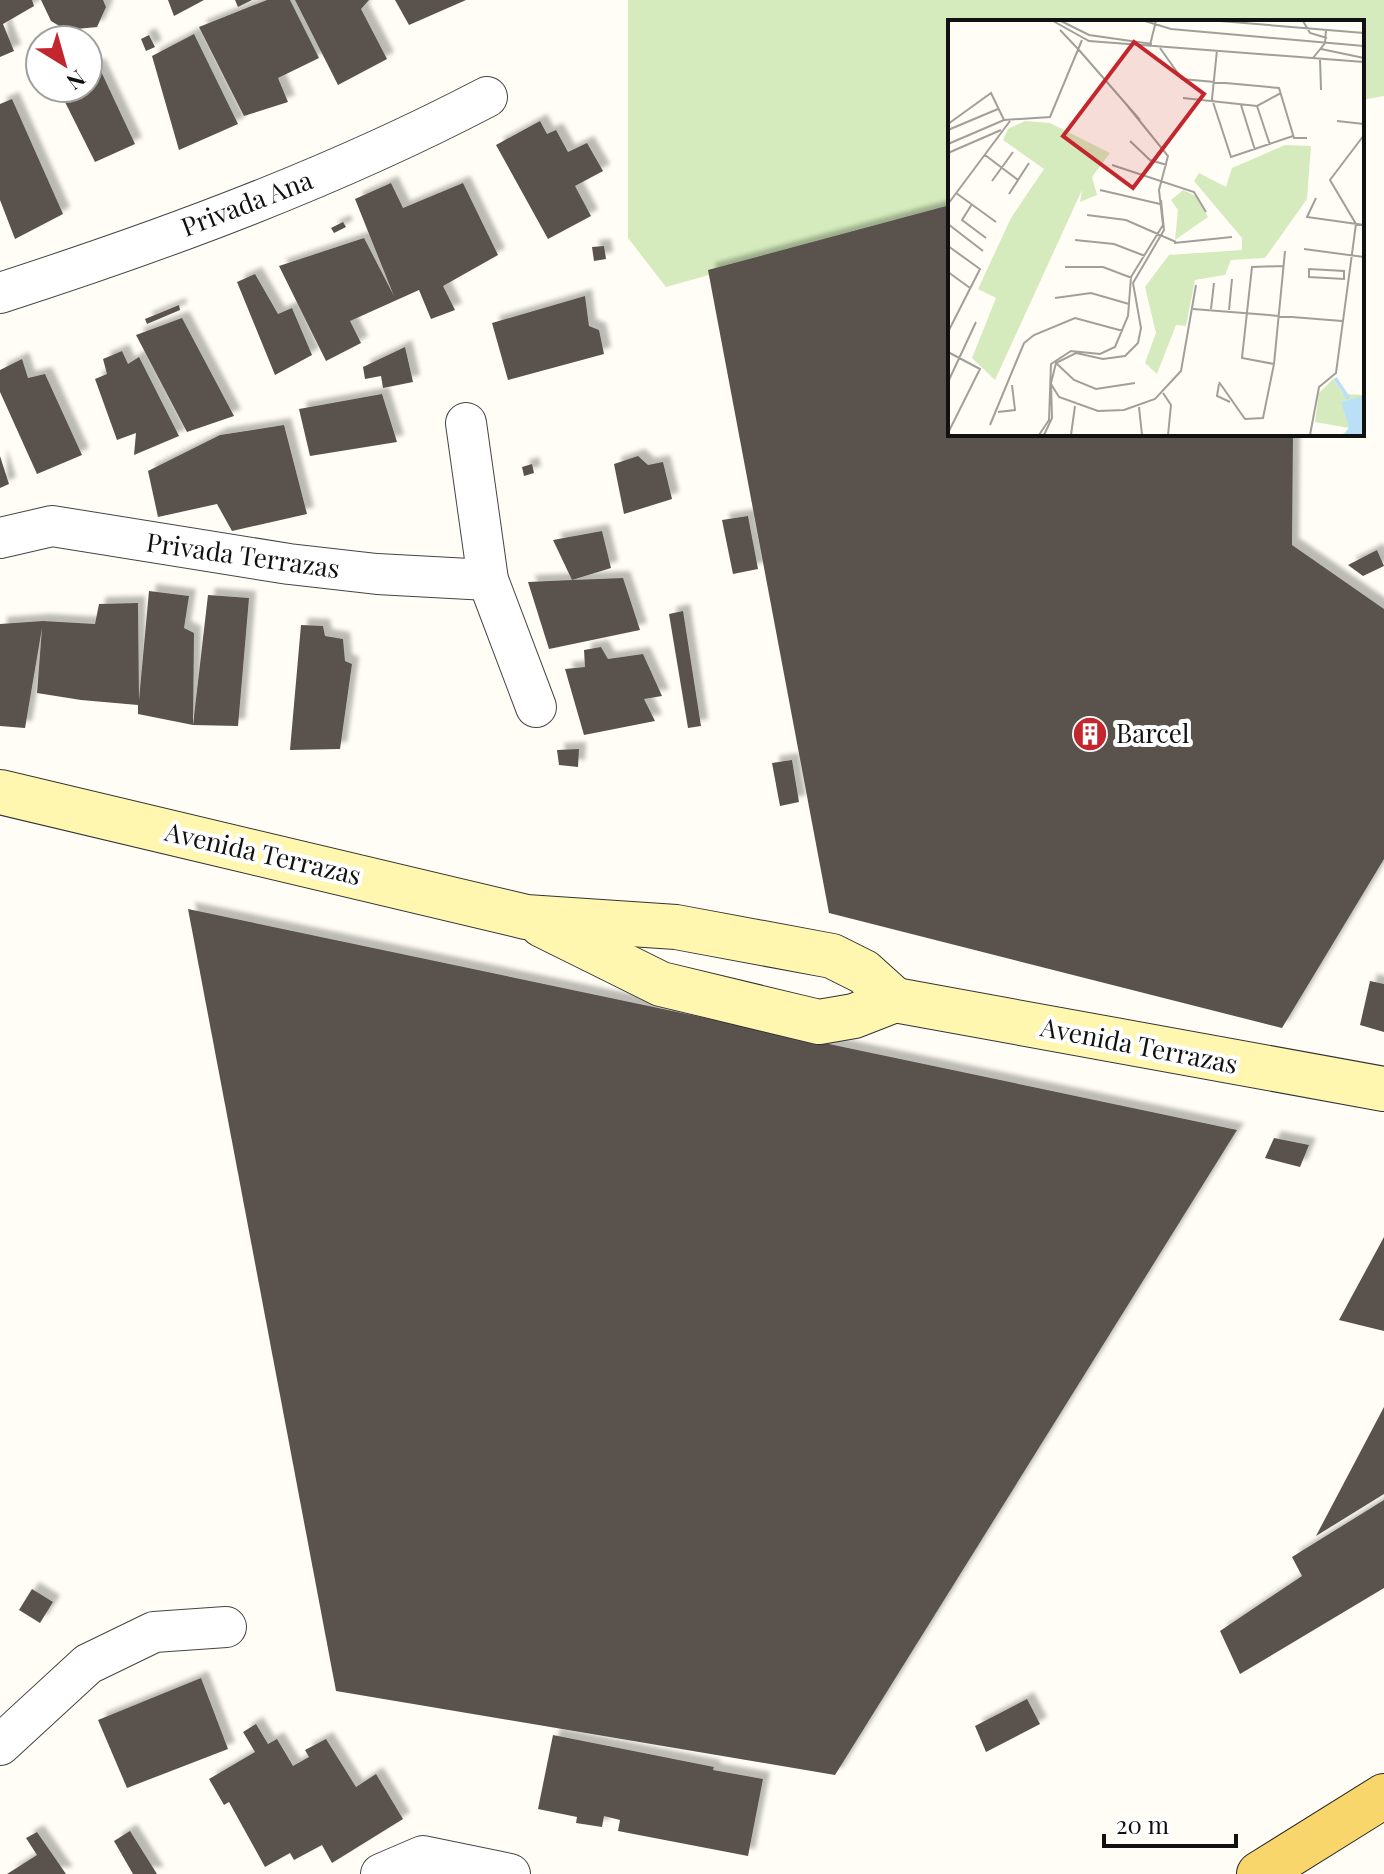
<svg xmlns="http://www.w3.org/2000/svg" width="1384" height="1874" font-family="'Playfair Display',serif">
  <style>
    .green { fill: #d5ebbd }
    .building { fill: #5a524d; filter: url(#shadow) }
    .lines { fill: none; stroke-linecap: round; stroke-linejoin: round }
    .street-casing { stroke: #444; stroke-width: 42 }
    .secondary-casing { stroke: #333; stroke-width: 46 }
    .primary-casing { stroke: #222; stroke-width: 46 }
    .street { stroke: #fff; stroke-width: 40 }
    .secondary { stroke: #fff6b0; stroke-width: 44 }
    .primary { stroke: #f9d66b; stroke-width: 44 }
    .labels { text-anchor: middle; stroke-width: 8; stroke-linejoin: round; paint-order: stroke }
    .street-label { font-size: 26px; fill: #111; stroke: #fff }
    .poi-label { font-size: 26px; fill: #111; stroke: #fff; text-anchor: start }
    .inset-river { fill: none; stroke: #b9e0f7; stroke-width: 4 }
    .inset-road { fill: none; stroke: #a09f9a; stroke-width: 2 }
    .view { fill: #c4262e; fill-opacity: 0.15; stroke: #c4262e; stroke-width: 4 }
    .inset-edge { fill: none; stroke: #111; stroke-width: 4 }
  </style>
  <defs>
    <filter id="shadow"><feDropShadow dx="7" dy="-7" stdDeviation="2" flood-color="#0004"/></filter>
  </defs>
  <rect width="100%" height="100%" fill="#fffdf5"/>
  <path class="green" d="M628,0H1384V96L1362,100V22H950V208L666,287L628,238Z"/>
  <g class="building">
    <path d="M0,0H32L34,6L3,24L14,51L0,57Z"/>
    <path d="M41,0H103L106,7L97,27L66,30L51,21Z"/>
    <path d="M168,0H204L174,16Z"/>
    <path d="M235,0H252L238,7Z"/>
    <path d="M267,0H290L319,58L278,78L288,102L244,116L199,27Z"/>
    <path d="M295,0H369L361,9L387,59L338,85Z"/>
    <path d="M395,0H466L409,25Z"/>
    <path d="M194,34L238,124L179,150L152,56Z"/>
    <path d="M149,35L155,47L146,51L141,39Z"/>
    <path d="M98,65L135,144L95,162L58,88H88V70Z"/>
    <path d="M12,99L63,214L15,239L0,200V104Z"/>
    <path d="M540,121L547,134L556,130L568,152L587,143L603,171L575,186L591,216L548,239L496,145Z"/>
    <path d="M391,183L403,208L463,183L498,255L443,286L455,310L431,319L419,290L350,321L361,343L326,361L279,266L364,238L394,296L355,199Z"/>
    <path d="M950,205V434H1293L1292,545L1384,609V859L1282,1028L829,913L708,270Z"/>
    <path d="M343,222L346,227L334,233L331,228Z"/>
    <path d="M604,246L606,259L594,261L592,247Z"/>
    <path d="M255,274L278,314L292,308L312,355L275,375L237,282Z"/>
    <path d="M585,296L589,326L599,330L604,354L508,380L492,323Z"/>
    <path d="M179,305L180,310L147,324L145,319Z"/>
    <path d="M182,318L234,416L187,432L136,335Z"/>
    <path d="M405,347L413,382L383,388L381,376L365,379L363,367Z"/>
    <path d="M122,351L128,364L139,357L179,436L134,455L136,433L117,440L95,379L107,374L103,359Z"/>
    <path d="M22,359L28,378L45,374L82,455L37,474L0,392V370Z"/>
    <path d="M382,394L397,442L310,456L299,409Z"/>
    <path d="M284,425L307,514L232,531L217,504L158,517L148,471L220,435Z"/>
    <path d="M0,456L9,484L0,488Z"/>
    <path d="M638,456L648,465L663,462L672,499L624,514L614,464Z"/>
    <path d="M532,464L534,473L524,476L522,467Z"/>
    <path d="M748,516L758,569L733,574L722,520Z"/>
    <path d="M602,531L611,568L572,580L623,578L640,630L549,649L528,582L572,580L553,540Z"/>
    <path d="M1377,550L1384,566L1363,576L1348,565Z"/>
    <path d="M149,591L189,596L184,628L194,633L193,725L138,714V705L81,700L37,693L42,628L25,728L0,726V624L43,621L95,624L99,604L138,603L139,700Z"/>
    <path d="M208,595L249,598L238,726L193,725Z"/>
    <path d="M683,611L701,726L688,728L669,614Z"/>
    <path d="M301,625L323,626L325,636L343,639L345,661L352,664L340,749L290,750Z"/>
    <path d="M601,647L608,659L643,654L662,696L644,699L655,721L584,735L565,669L585,667L584,650Z"/>
    <path d="M579,749L578,767L559,765L557,750Z"/>
    <path d="M792,760L799,802L780,806L772,763Z"/>
    <path d="M188,909L1237,1130L835,1775L336,1691Z"/>
    <path d="M1370,981L1384,984V1032L1360,1025Z"/>
    <path d="M1274,1138L1309,1145L1300,1167L1265,1158Z"/>
    <path d="M1384,1237V1331L1339,1320Z"/>
    <path d="M1384,1407V1494L1316,1536Z"/>
    <path d="M1384,1500V1588L1240,1674L1220,1631L1302,1576L1292,1557Z"/>
    <path d="M32,1589L53,1602L40,1623L19,1610Z"/>
    <path d="M201,1678L228,1749L127,1788L98,1720Z"/>
    <path d="M1027,1699L1040,1724L986,1752L975,1726Z"/>
    <path d="M256,1724L268,1744L277,1739L293,1766L309,1757L305,1750L326,1739L356,1787L376,1774L403,1819L332,1863L322,1845L294,1860L290,1853L265,1867L229,1802L224,1805L209,1779L255,1752L243,1732Z"/>
    <path d="M553,1735L714,1767L713,1770L763,1779L748,1856L618,1831L620,1820L604,1816L602,1827L576,1823L577,1817L538,1809Z"/>
    <path d="M130,1831L157,1874H133L114,1841Z"/>
    <path d="M37,1832L66,1874H7L37,1855L26,1838Z"/>
  </g>
  <g class="lines">
    <g class="street-casing">
      <g id="street">
        <path d="M0,293C167,239 332,178 487,97"/>
        <path d="M466,423L488,580L536,707"/>
        <path d="M0,538L52,526L289,564L377,574L488,580"/>
        <path d="M0,1745L88,1664L154,1632L226,1627"/>
        <path d="M381,1874L423,1856L510,1874"/>
      </g>
    </g>
    <g class="secondary-casing">
      <g id="secondary">
        <path d="M0,792L526,917L676,927L832,956L864,972L895,1000"/>
        <path d="M542,925L661,984L819,1022L854,1016L895,1000L1384,1089"/>
      </g>
    </g>
    <g class="primary-casing">
      <path id="primary" d="M1259,1874L1384,1796"/>
    </g>
    <use href="#street" class="street"/>
    <use href="#secondary" class="secondary"/>
    <use href="#primary" class="primary"/>
  </g>
  <defs>
    <g id="building-disc" transform="scale(1.8)"><circle r="9.5" fill="#c4262e" stroke="#fff"/><path d="M-4-6H4V6H1V3H-1V6H-4ZM-2.5-4.3h1.7v1.8h-1.7ZM.8-4.3h1.7v1.8H.8ZM-2.5-1h1.7V.8h-1.7ZM.8-1h1.7V.8H.8Z" fill="#fff"/></g>
  </defs>
  <g fill-rule="evenodd">
    <use href="#building-disc" x="1090" y="734"/>
  </g>
  <g class="labels">
    <g class="street-label">
      <text transform="translate(247 204) rotate(-21)" y="9">Privada Ana</text>
      <text transform="translate(243 556) rotate(8)" y="9">Privada Terrazas</text>
      <text transform="translate(263 854) rotate(13)" y="9">Avenida Terrazas</text>
      <text transform="translate(1139 1046) rotate(11)" y="9">Avenida Terrazas</text>
    </g>
    <g class="poi-label">
      <text x="1116" y="743">Barcel</text>
    </g>
  </g>
  <g transform="translate(948 20)">
    <rect width="416" height="416" fill="#fffdf5"/>
    <path d="M77,101L102,103L162,133L144,157L149,175L132,182L134,170L47,360L24,338L48,278L30,269L63,198L96,149L55,120L60,109ZM337,125L363,126L359,179L317,238L283,240L277,255L247,260L238,306L228,305L209,354L197,343L208,313L197,267L221,235L294,230V218L246,161L251,153L278,167L284,148ZM235,170L248,176L260,197L227,220L230,190L223,180ZM385,359L395,374L416,375V415H394L401,408L367,402L371,373Z" fill="#d5ebbd"/>
    <path d="M416,376V415H397L401,407L393,382Z" fill="#b9e0f7"/>
    <path class="inset-river" d="M387,358L401,379"/>
    <path class="inset-road" d="M105,1L141,21L416,42M113,1L141,15L204,24M197,1L223,9L416,26M272,1L416,13M355,1L362,13L379,18M112,10L131,30M202,25L208,1M212,28L234,59L331,68L346,118H359M373,29L416,38M131,30L192,100M269,30L264,79L283,137L345,116M365,38L377,23L378,10M372,39L373,70M235,78L309,86L333,73M293,85L307,130M309,86L322,125M389,101L416,104M0,104L43,73L56,100M0,110L50,89M182,121L202,140L219,145M0,124L56,100L102,97L134,20M0,133L53,110M37,135L70,160M164,145L246,172L258,192M44,161L65,132M152,170L212,184M8,173L48,202M61,174L81,143M368,178L359,197L416,205M0,184L62,101M24,184L14,200L38,218M139,195L178,200L228,222M0,204L35,231M127,220L166,224L197,236M226,223L284,217M0,226L32,249L0,312M356,229L416,237M117,247H155L184,258M361,249L396,251V259L361,257ZM0,252L22,268M107,278L143,273L181,284M245,289L394,301M263,289L266,263M281,290L284,259M0,332L32,349L0,413M108,343L126,360L148,369L187,363M326,344L294,338L304,247L335,246M0,362L28,302M271,362L297,399L315,398L326,344L337,231M103,364L111,377L150,391L176,390L207,379L233,351L248,265M271,364L269,376L282,382M215,373L223,385L220,415M191,387L194,415M50,392L67,390L64,365M42,405L76,323L86,315L127,298L175,311M91,415L101,400L103,344L123,331L152,334L167,327L180,296L183,257L215,205L211,170L220,136L178,84M96,415L104,398L103,363L108,343L128,333L155,339L177,336L190,323L193,308L185,263L216,210L213,180M123,415L127,386M362,415L371,367L388,353L408,204L382,160L416,115"/>
    <path class="view" d="M186,22L256,74L185,168L115,116Z"/>
    <rect width="416" height="416" class="inset-edge"/>
  </g>
  <g transform="translate(64 64) rotate(143)"><circle r="38" fill="#ffffff" stroke="#a0a0a0" stroke-width="2"/>
  <path d="M0-6L14 30L0 20L-14 30Z" fill="#c4262e"/>
  <text y="-12" font-size="22" font-weight="bold" text-anchor="middle" fill="#111111">N</text>
  </g>
  <path d="M1104 1834v12h132v-12" fill="none" stroke="#111111" stroke-width="4"/>
  <text x="1116" y="1834" font-size="24" fill="#111111" stroke="#ffffff" stroke-width="6" paint-order="stroke">20 m</text>
</svg>
